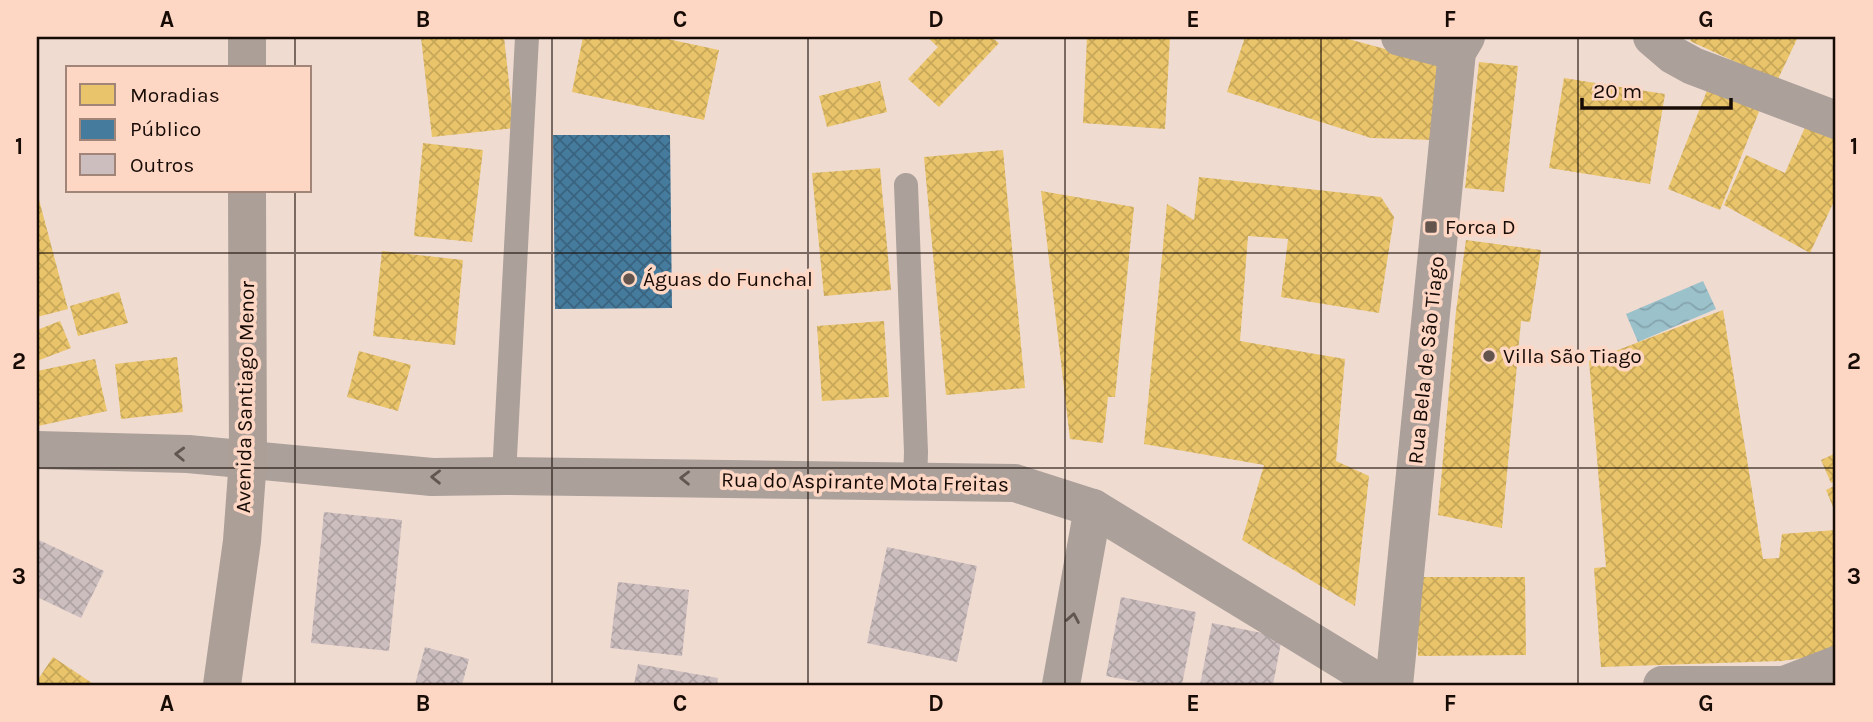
<svg xmlns="http://www.w3.org/2000/svg" width="1873" height="722" font-family="Karla,sans-serif">
  <style>
    .water { fill: url(#water-waves) }
    .homes { fill: url(#homes-cross-hatch) }
    .public { fill: url(#public-cross-hatch) }
    .building { fill: url(#building-cross-hatch) }
    .lines { fill: none; stroke-linecap: round; stroke-linejoin: round }
    .lane { stroke: #aba09a; stroke-width: 24 }
    .street { stroke: #aba09a; stroke-width: 38 }
    .secondary { stroke: #ac9f98; stroke-width: 38 }
    .oneway { stroke: #615650 }
    .grid { fill: none; stroke: #170b06; stroke-width: 2; stroke-opacity: 0.55 }
    .poi-dot { fill: #63544d; stroke: #fdd6c4; stroke-width: 2.5 }
    .labels { text-anchor: middle; stroke-width: 7; stroke-linejoin: round; paint-order: stroke }
    .poi-label { font-size: 21px; fill: #170b06; stroke: #fdd6c4; text-anchor: start }
    .street-label { font-size: 21px; fill: #170b06; stroke: #fdd6c4 }
    .neatline { fill: none; stroke: #170b06; stroke-width: 2.5 }
    .grid-label { font-size: 23px; text-anchor: middle; font-weight: bold; fill: #170b06 }
  </style>
  <defs>
    <pattern id="water-waves" width="16" height="10" patternUnits="userSpaceOnUse" patternTransform="scale(1.75)"><rect width="16" height="10" fill="#9bc1cb"/><path d="M0 5q4-4 8 0t8 0" fill="none" stroke="#85a4ad"/></pattern>
    <pattern id="homes-cross-hatch" width="8" height="8" patternUnits="userSpaceOnUse" patternTransform="scale(1.75)"><rect width="8" height="8" fill="#e9c46a"/><path d="M0 0l8 8M0 8l8-8" fill="none" stroke="#c7a75a"/></pattern>
    <pattern id="public-cross-hatch" width="8" height="8" patternUnits="userSpaceOnUse" patternTransform="scale(1.75)"><rect width="8" height="8" fill="#457b9d"/><path d="M0 0l8 8M0 8l8-8" fill="none" stroke="#39637e"/></pattern>
    <pattern id="building-cross-hatch" width="8" height="8" patternUnits="userSpaceOnUse" patternTransform="scale(1.75)"><rect width="8" height="8" fill="#ccbebf"/><path d="M0 0l8 8M0 8l8-8" fill="none" stroke="#aea2a3"/></pattern>
  </defs>
  <rect width="100%" height="100%" fill="#f0dbd1"/>
  <path class="water" d="M1703,281L1716,309L1638,342L1626,314Z"/>
  <g class="homes">
    <path d="M421,37H504L514,128L432,137Z"/>
    <path d="M583,37H658L719,50L704,120L572,92Z"/>
    <path d="M927,37H991L999,43L939,107L908,79L938,47Z"/>
    <path d="M1087,37H1170L1165,129L1083,123Z"/>
    <path d="M1245,37H1341L1440,64L1434,140L1371,138L1227,92Z"/>
    <path d="M1692,37H1798L1777,81L1690,41Z"/>
    <path d="M1479,62L1518,66L1504,192L1465,188Z"/>
    <path d="M1564,78L1665,94L1650,184L1549,168Z"/>
    <path d="M880,81L887,112L827,127L819,96Z"/>
    <path d="M1710,83L1762,104L1720,210L1668,189Z"/>
    <path d="M1806,125L1836,139V197L1810,253L1724,205L1746,155L1785,173Z"/>
    <path d="M423,143L483,150L472,242L414,236Z"/>
    <path d="M1003,150L1025,388L946,395L924,157Z"/>
    <path d="M880,168L891,290L824,296L812,173Z"/>
    <path d="M1199,177L1381,197L1394,217L1379,313L1281,297L1288,239L1248,236L1240,341L1345,359L1336,461L1369,476L1355,606L1242,540L1264,465L1144,444L1167,204L1194,220Z"/>
    <path d="M1041,191L1134,207L1115,397H1108L1103,443L1070,439Z"/>
    <path d="M37,192L68,309L37,317Z"/>
    <path d="M1466,240L1541,250L1530,322L1521,321L1502,528L1438,515L1456,311Z"/>
    <path d="M382,251L463,260L455,345L373,336Z"/>
    <path d="M119,292L128,323L78,336L70,306Z"/>
    <path d="M1723,310L1763,559L1779,558L1782,534L1836,530V653L1782,661L1601,667L1594,568L1606,567L1589,361Z"/>
    <path d="M60,321L71,348L37,361V330Z"/>
    <path d="M884,321L889,397L822,401L817,326Z"/>
    <path d="M359,351L411,365L398,411L347,397Z"/>
    <path d="M177,357L183,412L121,419L115,364Z"/>
    <path d="M95,359L107,411L38,426L37,371Z"/>
    <path d="M1836,453V481L1831,483L1821,460Z"/>
    <path d="M1836,485V514L1826,490Z"/>
    <path d="M1416,577H1525L1526,655L1418,656Z"/>
    <path d="M53,657L95,685H37V681Z"/>
  </g>
  <path class="public" d="M553,135H670L672,308L555,309Z"/>
  <g class="building">
    <path d="M324,512L402,520L389,651L311,643Z"/>
    <path d="M37,539L104,571L81,618L37,597Z"/>
    <path d="M887,547L977,566L957,662L867,643Z"/>
    <path d="M618,582L689,590L682,656L610,648Z"/>
    <path d="M1121,597L1196,612L1182,685H1153L1106,676Z"/>
    <path d="M1212,623L1282,637L1273,685H1200Z"/>
    <path d="M425,647L469,659L462,685H415Z"/>
    <path d="M638,664L718,678L717,685H634Z"/>
  </g>
  <g class="lines">
    <g class="lane">
      <path d="M906,185L916,452L915,482"/>
      <path d="M504,476L527,37"/>
    </g>
    <g class="street">
      <path d="M1400,37L1457,52"/>
      <path d="M1652,37L1673,55L1693,66L1836,120"/>
      <path d="M37,450L188,454L432,477L504,476L1015,483L1093,508L1383,685"/>
      <path d="M1061,685L1093,508"/>
      <path d="M1394,685L1457,52L1466,37"/>
      <path d="M1662,685H1784L1836,665"/>
    </g>
    <g class="secondary">
      <path d="M247,37V68"/>
      <path d="M222,685L242,541L248,459L247,191"/>
    </g>
  </g>
  <defs><path id="oneway-chevron" d="M-2-3.5L2.5 0L-2 3.5" fill="none" stroke-width="1.6" stroke-linecap="round" stroke-linejoin="round" transform="scale(1.75)"/></defs>
  <g class="oneway">
    <use href="#oneway-chevron" transform="translate(180 454) rotate(-178)"/>
    <use href="#oneway-chevron" transform="translate(436 477) rotate(-179)"/>
    <use href="#oneway-chevron" transform="translate(685 478) rotate(-179)"/>
    <use href="#oneway-chevron" transform="translate(1073 618) rotate(-80)"/>
  </g>
  <path class="grid" d="M295,37V68M552,37V685M808,37V685M1065,37V685M1321,37V685M1578,37V685M295,191V685M37,253H1836M37,468H1836"/>
  <g class="poi-dot">
    <rect x="1424" y="220" width="14" height="14" rx="3.5"/>
    <circle cx="629" cy="279" r="7"/>
    <circle cx="1489" cy="356" r="7"/>
  </g>
  <g class="labels">
    <g class="poi-label">
      <text x="1445" y="234">Forca D</text>
      <text x="643" y="286">Águas do Funchal</text>
      <text x="1503" y="363">Villa São Tiago</text>
    </g>
    <g class="street-label">
      <text transform="translate(1426 360) rotate(-84)" y="7">Rua Bela de São Tiago</text>
      <text transform="translate(245 397) rotate(-89)" y="7">Avenida Santiago Menor</text>
      <text transform="translate(865 482) rotate(1)" y="7">Rua do Aspirante Mota Freitas</text>
    </g>
  </g>
  <rect width="1873" height="722" fill="none" stroke="#fdd6c4" stroke-width="77"/>
  <rect x="66" y="66" width="245" height="126" fill="#fdd6c4" stroke="#a18578" stroke-width="2"/>
  <rect x="80" y="84" width="35" height="21" fill="#e9c46a" stroke="#a18578" stroke-width="2"/>
  <text x="130" y="102" font-size="21" fill="#170b06">Moradias</text>
  <rect x="80" y="119" width="35" height="21" fill="#457b9d" stroke="#a18578" stroke-width="2"/>
  <text x="130" y="136" font-size="21" fill="#170b06">Público</text>
  <rect x="80" y="154" width="35" height="21" fill="#ccbebf" stroke="#a18578" stroke-width="2"/>
  <text x="130" y="172" font-size="21" fill="#170b06">Outros</text>
  <path d="M1582 98v10h149v-10" fill="none" stroke="#170b06" stroke-width="3.5"/>
  <text x="1593" y="98" font-size="21" fill="#170b06" stroke="#fdd6c4" stroke-width="5" paint-order="stroke">20 m</text>
  <rect x="38" y="38" width="1796" height="646" class="neatline"/>
  <g class="grid-label">
    <text x="167" y="27">A</text>
    <text x="423" y="27">B</text>
    <text x="680" y="27">C</text>
    <text x="936" y="27">D</text>
    <text x="1193" y="27">E</text>
    <text x="1450" y="27">F</text>
    <text x="1706" y="27">G</text>
    <text x="19" y="154">1</text>
    <text x="1854" y="154">1</text>
    <text x="19" y="369">2</text>
    <text x="1854" y="369">2</text>
    <text x="19" y="584">3</text>
    <text x="1854" y="584">3</text>
    <text x="167" y="711">A</text>
    <text x="423" y="711">B</text>
    <text x="680" y="711">C</text>
    <text x="936" y="711">D</text>
    <text x="1193" y="711">E</text>
    <text x="1450" y="711">F</text>
    <text x="1706" y="711">G</text>
  </g>
</svg>
